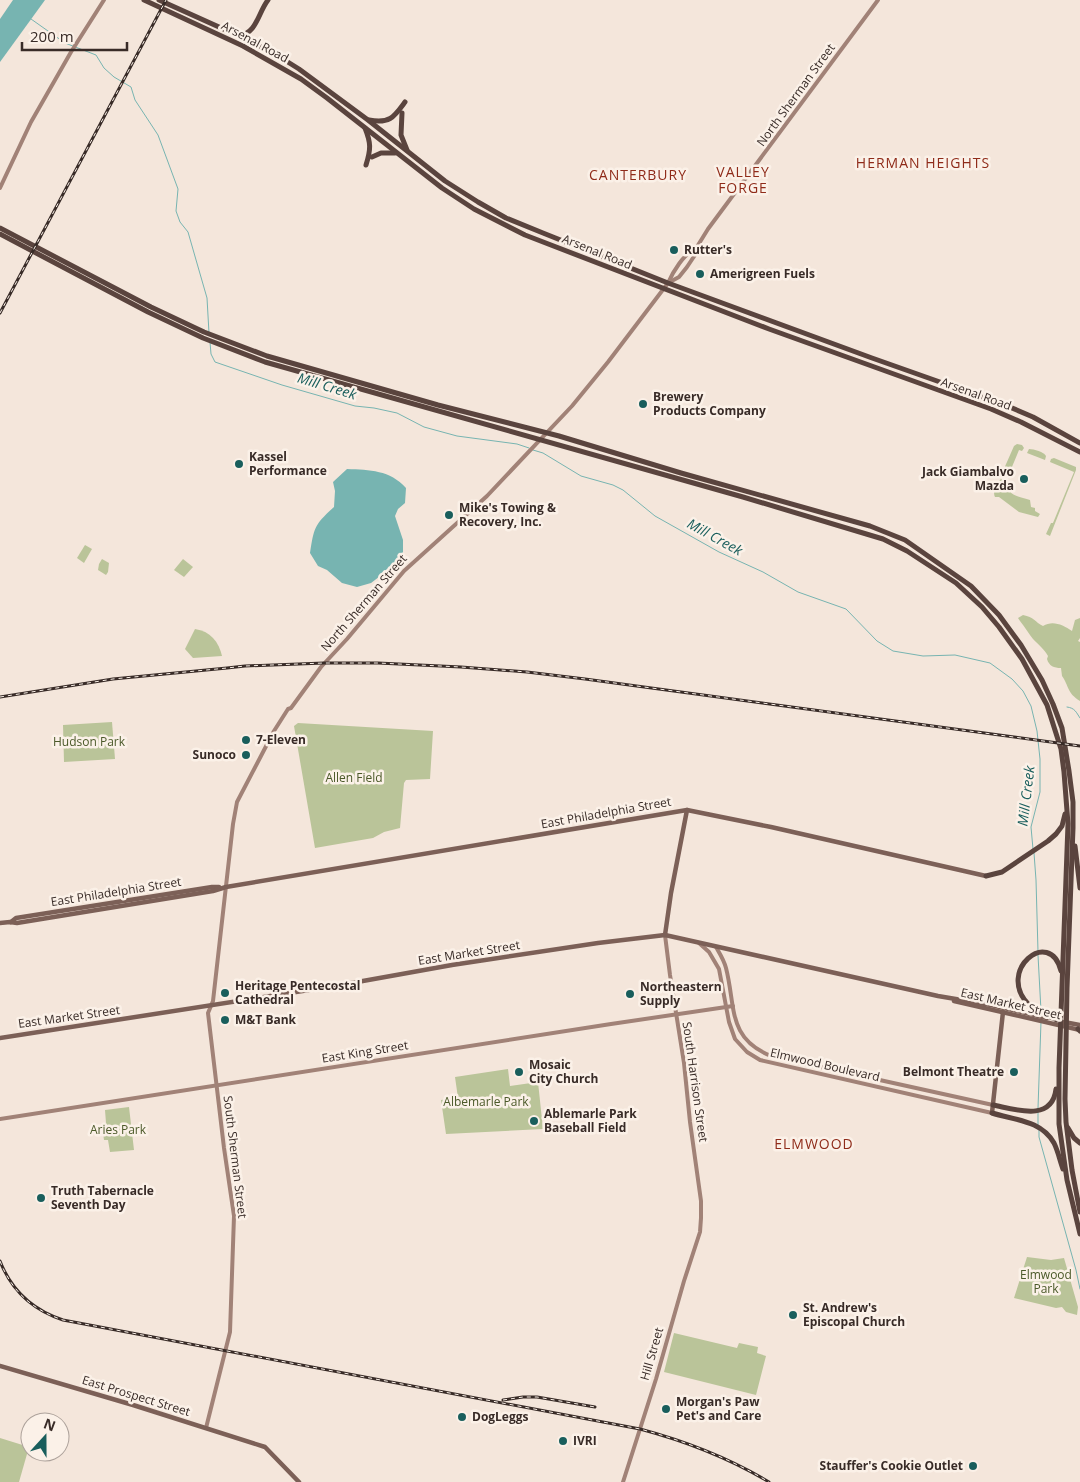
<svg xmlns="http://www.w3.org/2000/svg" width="1080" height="1482" font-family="'Open Sans',sans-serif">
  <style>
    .green { fill: #bac499 }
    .water { fill: #77b4b1 }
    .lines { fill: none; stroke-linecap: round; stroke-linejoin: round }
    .stream { stroke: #77b4b1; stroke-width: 1 }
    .secondary { stroke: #a18277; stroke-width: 4 }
    .primary { stroke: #7c6057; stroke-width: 4.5 }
    .highway { stroke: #5a443e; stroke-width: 5 }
    .rail-casing { stroke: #382b27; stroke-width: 3 }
    .rail { stroke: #fbf1e8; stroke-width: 1; stroke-dasharray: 4; stroke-linecap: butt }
    .poi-dot { fill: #195e5c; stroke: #fbf1e8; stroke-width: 2 }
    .labels { text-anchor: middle; stroke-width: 5; stroke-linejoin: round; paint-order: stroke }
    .street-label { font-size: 12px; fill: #382b27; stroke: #fbf1e8 }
    .poi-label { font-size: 12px; font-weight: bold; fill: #382b27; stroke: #fbf1e8; text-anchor: start }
    .park-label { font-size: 12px; fill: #4b5929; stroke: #fbf1e8 }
    .neighbourhood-label { font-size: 14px; letter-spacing: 1px; fill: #8f2b19; stroke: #fbf1e8 }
    .water-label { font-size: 14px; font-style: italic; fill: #195e5c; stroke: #fbf1e8 }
  </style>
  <rect width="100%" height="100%" fill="#f4e6db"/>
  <g class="green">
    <path d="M1017,444L1022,445L1024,448L1022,451L1019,450L1009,474L1006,475L1003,473V471L1014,446Z"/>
    <path d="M1029,449C1034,449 1044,452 1046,456L1045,460L1027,453Z"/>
    <path d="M1054,458L1076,467V470L1050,536L1046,534L1051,523H1053L1074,472L1050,462L1051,459Z"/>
    <path d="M1001,479L1005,480C1009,497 1015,495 1030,500L1031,507L1035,508V511L1040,514L1038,517L1019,512L999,497H995C992,492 997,483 1001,479Z"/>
    <path d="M85,545L92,549L84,563L77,558Z"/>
    <path d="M102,559L109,563L108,572L106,575L98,570L99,564Z"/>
    <path d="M183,559L193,567L184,577L174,570Z"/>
    <path d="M1023,615C1034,617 1035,622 1043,626C1053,620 1063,625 1072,631L1075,620L1080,618V638L1078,641L1080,642V701C1067,693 1069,686 1062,676L1061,668C1054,668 1049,666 1047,659L1048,656C1044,649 1039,645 1033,639C1029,634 1025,627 1020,621L1018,618Z"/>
    <path d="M195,629C210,631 219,642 222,656L193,658L185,649Z"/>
    <path d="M112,722L115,759L64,762L63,725Z"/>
    <path d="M298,723L433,731L430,779L406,780L404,783L400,828L384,832L373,838L315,848L294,726Z"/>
    <path d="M508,1069L510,1086L538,1082L543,1129L446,1134L441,1100L458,1098L455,1077Z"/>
    <path d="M129,1107L134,1150L110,1152L108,1140H104L102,1124L106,1123L105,1110Z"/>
    <path d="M1027,1257L1051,1260L1064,1258L1078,1307L1077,1315L1066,1312L1062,1307L1056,1308L1014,1298Z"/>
    <path d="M674,1333L737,1348L739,1343L758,1347L757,1353L766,1356L756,1395L664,1372Z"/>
    <path d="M0,1438L29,1447L19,1482H0Z"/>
  </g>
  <g class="water">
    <path d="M13,0H45L0,62V19Z"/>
    <path d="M347,469C370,470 390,470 406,488L405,503L398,509L395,516L403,540V554L396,564L371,583L357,587L342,583L327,570L318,566L310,553C314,528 314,525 334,507L335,491L333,482Z"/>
  </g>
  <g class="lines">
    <g class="stream">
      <path d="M31,19L65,43L96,55L104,68L114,77L131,87L135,100L158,135L178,189L176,211L180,222L188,232L207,298L209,333"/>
      <path d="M210,342L211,354L215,362L282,385L355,406L374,408L397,413L424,427L457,436L517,444L529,448"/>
      <path d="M533,450L543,453L581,476L613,485L623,490L655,516L719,552L763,572L798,592L846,609L877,641L893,651L923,656L955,655L990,663L1012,679L1023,691L1031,706L1037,731L1040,759V792L1031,827L1033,849"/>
      <path d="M1067,707C1075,708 1076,712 1080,718"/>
      <path d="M1034,853L1036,880L1038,951"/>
      <path d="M1038,955L1041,1011"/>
      <path d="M1038,1108L1041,1022"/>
      <path d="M1038,1112V1126"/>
      <path d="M1039,1130V1137L1076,1270L1080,1289"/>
    </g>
    <g class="secondary">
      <path d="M0,188L31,122L71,52L104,0"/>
      <path d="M668,283L679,277L687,267L695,255V250L708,229L878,0"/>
      <path d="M699,943L709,952L719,969L729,1022L735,1039L747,1052L760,1060L992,1113"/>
      <path d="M716,947C720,954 724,960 726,968C736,1007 727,1038 771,1056L993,1105"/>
      <path d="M0,1119L611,1024L733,1006"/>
      <path d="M206,1428L230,1332L234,1216L224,1148L208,1013L213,1001L233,824L237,802L274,731L288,709L291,708L321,667L347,639L404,571L487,496L572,406L608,362L668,283C673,272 684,253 695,250"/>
      <path d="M623,1482L656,1379L684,1281L700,1232L701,1218V1201L690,1122L684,1063L670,975L665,935"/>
    </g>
    <g class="primary">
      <path d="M11,922L16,918L212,887H219"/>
      <path d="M0,923L10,922L17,923L213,891L226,887L687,810L771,827L986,876"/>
      <path d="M665,935L671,893L687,810"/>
      <path d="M954,1001L1080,1030"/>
      <path d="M1064,1022L1080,1025"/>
      <path d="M0,1038L335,986L452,965L598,943L665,935L938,996L991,1005L1047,1018"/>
      <path d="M992,1113L1003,1012"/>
      <path d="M0,1366L133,1405L265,1447L299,1482"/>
    </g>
    <g class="highway">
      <path d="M144,0L243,46L301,79L327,98L442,188L474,209L525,235L769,329L991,409L1021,422L1080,452"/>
      <path d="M159,0L239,36L275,54L299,69L368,120L445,181L478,202L506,218L543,233L668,283L872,358L1005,405L1033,417L1080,443"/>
      <path d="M239,36C257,33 258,13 268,0"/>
      <path d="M402,113L401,135L407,150"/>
      <path d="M369,120C390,124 394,117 405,102"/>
      <path d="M365,128C371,143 371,149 366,165"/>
      <path d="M372,157L381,153H395"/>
      <path d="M0,228L151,307L204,332L267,356L438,405L559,436L681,473L870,526L905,540L971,586L999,615L1021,645L1042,680L1053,704L1062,728L1069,771L1073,802V828L1067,988L1065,1099L1066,1122L1072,1170L1080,1212"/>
      <path d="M0,234L148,312L203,338L265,362L743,497L883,539L907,551L956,583L982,607L999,627L1022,659L1047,705L1061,749L1064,772L1068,824L1059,1068V1124L1067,1180L1080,1234"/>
      <path d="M1075,846L1080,888"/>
      <path d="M986,876L1002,872L1048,841L1056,834L1062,826L1065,814"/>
      <path d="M1057,1020C1047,1015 1037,1013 1029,1005C995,971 1050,926 1061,971"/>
      <path d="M1078,1029L1080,1031"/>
      <path d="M993,1105C1014,1109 1052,1123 1056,1089"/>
      <path d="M992,1113C1014,1120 1041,1120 1054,1143C1058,1151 1060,1161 1063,1169"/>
      <path d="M1068,1128L1074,1138L1080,1143"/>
    </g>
    <g class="rail-casing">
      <g id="rail">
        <path d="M0,313L166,0"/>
        <path d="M0,697L113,679L227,668L245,666L324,663H378L461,667L527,672L585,679L1080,746"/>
        <path d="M0,1261C12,1292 33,1310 63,1320L640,1429C685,1441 729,1458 769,1482"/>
        <path d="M503,1400L523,1397H537L595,1407"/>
      </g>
    </g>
    <use href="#rail" class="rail"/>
  </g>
  <g class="poi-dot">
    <circle cx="674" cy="250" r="5"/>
    <circle cx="700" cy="274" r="5"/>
    <circle cx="643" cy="404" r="5"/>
    <circle cx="239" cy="464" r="5"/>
    <circle cx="1024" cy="479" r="5"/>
    <circle cx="449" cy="515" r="5"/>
    <circle cx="246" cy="740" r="5"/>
    <circle cx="246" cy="755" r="5"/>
    <circle cx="225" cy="993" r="5"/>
    <circle cx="630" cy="994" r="5"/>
    <circle cx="225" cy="1020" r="5"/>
    <circle cx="519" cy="1072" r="5"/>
    <circle cx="1014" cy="1072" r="5"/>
    <circle cx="534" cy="1121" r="5"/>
    <circle cx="41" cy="1198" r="5"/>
    <circle cx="793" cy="1315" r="5"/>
    <circle cx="666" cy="1409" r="5"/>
    <circle cx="462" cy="1417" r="5"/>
    <circle cx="563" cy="1441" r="5"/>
    <circle cx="973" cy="1466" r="5"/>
  </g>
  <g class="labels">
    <g class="street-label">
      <text transform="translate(255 42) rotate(28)" y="4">Arsenal Road</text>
      <text transform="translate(796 95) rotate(-54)" y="4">North Sherman Street</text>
      <text transform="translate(597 252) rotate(22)" y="4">Arsenal Road</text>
      <text transform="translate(976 394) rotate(20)" y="4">Arsenal Road</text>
      <text transform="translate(364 603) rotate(-49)" y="4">North Sherman Street</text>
      <text transform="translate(606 813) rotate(-10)" y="4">East Philadelphia Street</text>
      <text transform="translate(116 892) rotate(-9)" y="4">East Philadelphia Street</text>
      <text transform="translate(469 953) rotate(-9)" y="4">East Market Street</text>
      <text transform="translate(1011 1004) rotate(13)" y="4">East Market Street</text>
      <text transform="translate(69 1017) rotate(-8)" y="4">East Market Street</text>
      <text transform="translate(365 1052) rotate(-9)" y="4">East King Street</text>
      <text transform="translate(825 1065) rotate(13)" y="4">Elmwood Boulevard</text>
      <text transform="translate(695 1082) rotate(82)" y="4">South Harrison Street</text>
      <text transform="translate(235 1157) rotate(83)" y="4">South Sherman Street</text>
      <text transform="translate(652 1354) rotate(-74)" y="4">Hill Street</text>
      <text transform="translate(136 1396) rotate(17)" y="4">East Prospect Street</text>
    </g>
    <g class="poi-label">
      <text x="684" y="254">Rutter's</text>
      <text x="710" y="278">Amerigreen Fuels</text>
      <text x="653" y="401">Brewery<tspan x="653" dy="14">Products Company</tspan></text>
      <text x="249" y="461">Kassel<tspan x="249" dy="14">Performance</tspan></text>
      <text x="1014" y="476" text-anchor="end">Jack Giambalvo<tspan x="1014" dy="14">Mazda</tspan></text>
      <text x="459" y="512">Mike's Towing &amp;<tspan x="459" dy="14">Recovery, Inc.</tspan></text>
      <text x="256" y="744">7-Eleven</text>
      <text x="236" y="759" text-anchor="end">Sunoco</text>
      <text x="235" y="990">Heritage Pentecostal<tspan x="235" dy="14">Cathedral</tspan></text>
      <text x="640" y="991">Northeastern<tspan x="640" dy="14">Supply</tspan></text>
      <text x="235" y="1024">M&amp;T Bank</text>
      <text x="529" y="1069">Mosaic<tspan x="529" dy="14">City Church</tspan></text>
      <text x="1004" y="1076" text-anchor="end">Belmont Theatre</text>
      <text x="544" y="1118">Ablemarle Park<tspan x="544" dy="14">Baseball Field</tspan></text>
      <text x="51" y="1195">Truth Tabernacle<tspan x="51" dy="14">Seventh Day</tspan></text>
      <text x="803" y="1312">St. Andrew's<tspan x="803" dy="14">Episcopal Church</tspan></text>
      <text x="676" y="1406">Morgan's Paw<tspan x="676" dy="14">Pet's and Care</tspan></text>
      <text x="472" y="1421">DogLeggs</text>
      <text x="573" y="1445">IVRI</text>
      <text x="963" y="1470" text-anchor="end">Stauffer's Cookie Outlet</text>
    </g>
    <g class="park-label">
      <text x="89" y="746">Hudson Park</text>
      <text x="354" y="782">Allen Field</text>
      <text x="486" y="1106">Albemarle Park</text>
      <text x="118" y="1134">Aries Park</text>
      <text x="1046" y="1279">Elmwood<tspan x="1046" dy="14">Park</tspan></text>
    </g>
    <g class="neighbourhood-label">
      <text x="923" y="168">HERMAN HEIGHTS</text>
      <text x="743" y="177">VALLEY<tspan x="743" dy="16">FORGE</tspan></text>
      <text x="638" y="180">CANTERBURY</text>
      <text x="814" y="1149">ELMWOOD</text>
    </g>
    <g class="water-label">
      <text transform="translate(327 386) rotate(17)" y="5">Mill Creek</text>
      <text transform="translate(715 537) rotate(29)" y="5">Mill Creek</text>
      <text transform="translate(1026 796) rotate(-83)" y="5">Mill Creek</text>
    </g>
  </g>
  <g transform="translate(45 1437) rotate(21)"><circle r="24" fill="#fbf1e8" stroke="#ada29b"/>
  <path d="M0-4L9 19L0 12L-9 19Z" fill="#195e5c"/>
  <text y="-8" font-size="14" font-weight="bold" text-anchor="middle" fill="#382b27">N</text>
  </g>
  <path d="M22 42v8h105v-8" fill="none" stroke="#382b27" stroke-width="2.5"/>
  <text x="30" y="42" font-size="15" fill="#382b27" stroke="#fbf1e8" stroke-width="4" paint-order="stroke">200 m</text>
</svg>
